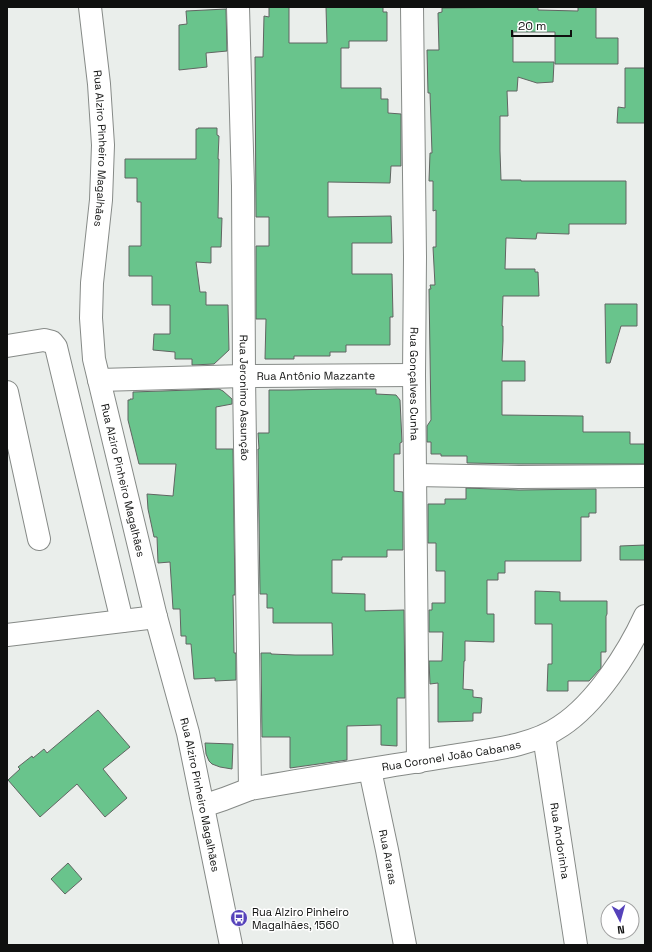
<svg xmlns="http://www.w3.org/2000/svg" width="652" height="952" font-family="'Space Grotesk',sans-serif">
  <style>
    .building { fill: #69c48c; stroke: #616562 }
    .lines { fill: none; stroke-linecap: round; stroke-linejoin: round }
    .minor-casing { stroke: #868a87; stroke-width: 24 }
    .minor { stroke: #fff; stroke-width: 22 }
    .labels { text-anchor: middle; stroke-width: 3; stroke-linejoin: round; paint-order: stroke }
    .street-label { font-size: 11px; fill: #0f100f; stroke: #fff }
    .poi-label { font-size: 11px; fill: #0f100f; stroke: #fff; text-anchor: start }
  </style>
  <rect width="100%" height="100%" fill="#eaeeeb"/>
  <g class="building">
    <path d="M269,7H289V43H327L326,7H383V12H387V41H349V48H341V88H381V99H388V113L401,114V166H391L390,183L328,182V217L391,216L392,243H352V274H392L393,317H390V345H346V352H330V356H294V359H265L266,319H256V246H269V217H256L255,57H263L264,16L269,17Z"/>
    <path d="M538,7V10L578,11V7H596V38H618V64H555V32H513V62H554L553,82L537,83L518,77L517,91H507L508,116H500V151L501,180H521V181H626V224H569V234L537,233L536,239L506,238L505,269H535V272H538L539,296H503L502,326H503V341L502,361H525V381H502V415L583,416V432H630V444H645V464H519L467,463V456H441V454H431V442H427V426L431,420L429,289H431L430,285H435L433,247H436V210L433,211V181H429L430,153H432L430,93H428L427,50H439L438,13L442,12V8Z"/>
    <path d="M226,9L227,51L206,53L207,67L179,70V25L187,24L186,11Z"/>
    <path d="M625,68H645V123H617L618,107L625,108Z"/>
    <path d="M198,128H217V135L219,136L218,159H219L218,218H222L221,247H211V263L196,262L200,292H206V305H228L229,350L214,364L192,365V359H175V352L153,350L154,334H170V305H152V276H129V246H141V202H137V178H125V159H196V129H198Z"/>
    <path d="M605,304H637V326H621L610,363H606Z"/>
    <path d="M219,389L223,391L232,399V404L216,407V449H233L235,595H233L234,653H236V680L215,681V678L194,679L191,644H186V636H181L180,609H173L170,562L158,563L157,537H154L148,509L147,494L173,496L176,464H139L128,420V400H130V399H133V392Z"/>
    <path d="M336,389H376V394L396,395L400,400L402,442L400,443V454H394V491L403,492V550H387V557H342V560H332V593L365,594V611L404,610L405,698H397V746L381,745V725L347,726V760L290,768V737H262L261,653H271V654L295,655H333L332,623H273V608H267V594H260L258,449H259L258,433H269V390H289Z"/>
    <path d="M466,488L519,490L596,489V513H589V517H581V561H505V573H498V580H487V614H494V642L465,641V661H464L463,689L473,690V697L482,698L481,713H473V721L438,722V683L430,684L429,661H442L443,632H429V610H432V603H445V571H436V543H428V504H445V499H466Z"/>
    <path d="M645,545V560H620V546Z"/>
    <path d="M535,591L560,592V601H607V614L606,616V652H601V668L589,681H568V691H547L548,664H552V624H535Z"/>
    <path d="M98,710L130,747L103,769L127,798L105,817L77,784L40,817L8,780L20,769L18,767L32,756L33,758L44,749L47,753Z"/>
    <path d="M205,743L233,744L232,769L220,767L212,764L209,761L206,754Z"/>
    <path d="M68,863L82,879L65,894L51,879Z"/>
  </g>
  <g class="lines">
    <g class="minor-casing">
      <g id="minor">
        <path id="s1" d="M90,7L99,84L103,145L101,200L92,283L91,318L94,359L156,617L188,733L231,945"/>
        <path id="s2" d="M238,7L243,186L244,376L250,789"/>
        <path id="s3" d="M412,7L415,257L414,375L418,762"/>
        <path d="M7,346L44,340L52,342L56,347L122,621"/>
        <path id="s4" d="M99,380L244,376L414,375"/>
        <path d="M7,392L39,539"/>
        <path d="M415,475L519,477L645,476"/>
        <path d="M7,635L156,617"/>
        <path id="s5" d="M544,736L576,945"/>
        <path id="s6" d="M370,770L387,850L405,945"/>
        <path id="s7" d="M203,806L224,799L250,789C317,777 384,767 451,756C487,750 531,747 561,726C596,703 628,653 645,616"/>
      </g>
    </g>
    <use href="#minor" class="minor"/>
  </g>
  <defs>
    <g id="bus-disc" transform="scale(0.9)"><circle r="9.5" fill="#5542ba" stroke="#fff"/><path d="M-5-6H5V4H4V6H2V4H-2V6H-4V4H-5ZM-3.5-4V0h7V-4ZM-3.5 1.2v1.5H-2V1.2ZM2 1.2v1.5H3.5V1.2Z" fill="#fff"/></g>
  </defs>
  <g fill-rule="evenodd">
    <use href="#bus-disc" x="239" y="918"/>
  </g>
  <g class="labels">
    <g class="street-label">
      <text dy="4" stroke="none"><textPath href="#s1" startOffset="142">Rua Alziro Pinheiro Magalhães</textPath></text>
      <text dy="4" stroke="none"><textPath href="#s4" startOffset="217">Rua Antônio Mazzante</textPath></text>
      <text dy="4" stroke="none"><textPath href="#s3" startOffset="377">Rua Gonçalves Cunha</textPath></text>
      <text dy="4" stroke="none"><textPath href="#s2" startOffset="391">Rua Jeronimo Assunção</textPath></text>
      <text dy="4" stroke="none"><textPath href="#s1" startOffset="478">Rua Alziro Pinheiro Magalhães</textPath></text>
      <text dy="4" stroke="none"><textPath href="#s7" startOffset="254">Rua Coronel João Cabanas</textPath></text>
      <text dy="4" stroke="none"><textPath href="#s1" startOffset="802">Rua Alziro Pinheiro Magalhães</textPath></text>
      <text dy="4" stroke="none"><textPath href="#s5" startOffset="106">Rua Andorinha</textPath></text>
      <text dy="4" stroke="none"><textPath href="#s6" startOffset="89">Rua Araras</textPath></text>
    </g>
    <g class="poi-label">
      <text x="252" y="916">Rua Alziro Pinheiro<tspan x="252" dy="13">Magalhães, 1560</tspan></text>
    </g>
  </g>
  <rect width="652" height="952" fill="none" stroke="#0f100f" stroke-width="16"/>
  <g transform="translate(620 920) rotate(174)"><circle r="19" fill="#ffffff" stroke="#9f9f9f"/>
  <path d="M0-3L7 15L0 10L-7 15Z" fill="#5542ba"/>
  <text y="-6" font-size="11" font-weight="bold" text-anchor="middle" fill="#0f100f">N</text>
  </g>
  <path d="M512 30v6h59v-6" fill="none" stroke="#0f100f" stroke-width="2"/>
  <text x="518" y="30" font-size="12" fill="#0f100f" stroke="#ffffff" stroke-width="3" paint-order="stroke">20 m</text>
</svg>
